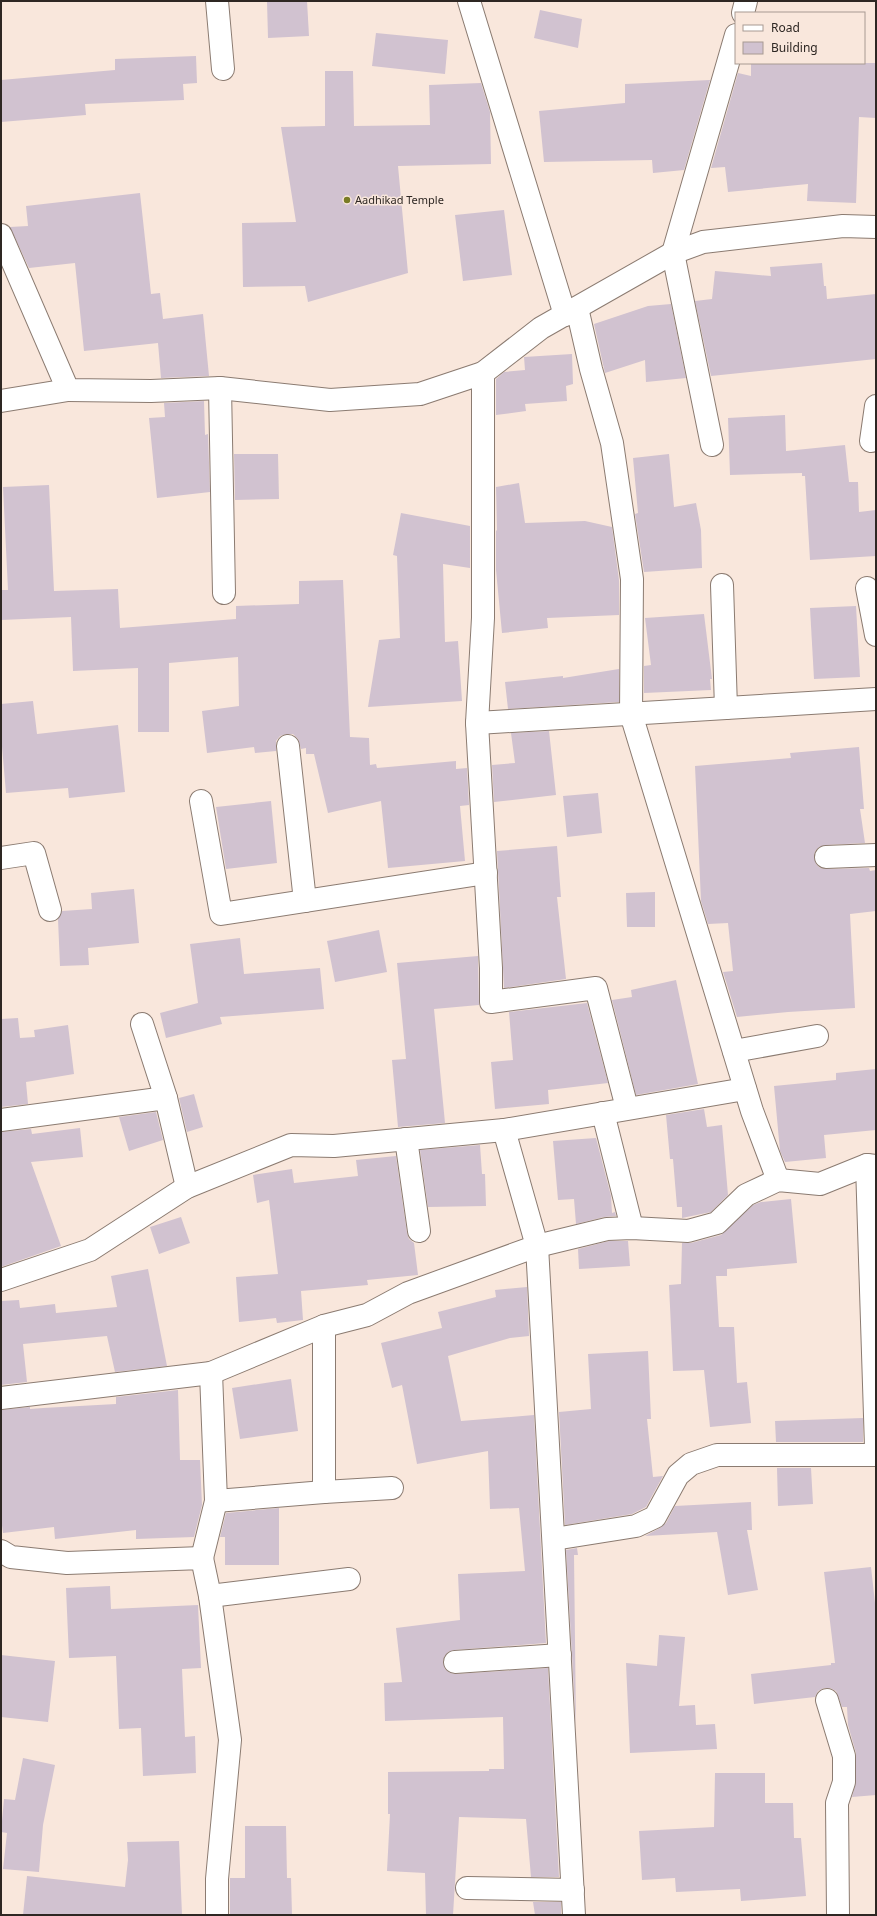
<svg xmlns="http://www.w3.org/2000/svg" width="877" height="1916" font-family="'Noto Sans',sans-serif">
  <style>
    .building { fill: #d1c2d0 }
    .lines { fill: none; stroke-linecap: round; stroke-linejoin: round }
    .minor-casing { stroke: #8b7b71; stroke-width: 24 }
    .minor { stroke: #fff; stroke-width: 22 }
    .poi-dot { fill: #797c25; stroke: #f9e7dc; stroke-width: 1.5 }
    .labels { text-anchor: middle; stroke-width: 3; stroke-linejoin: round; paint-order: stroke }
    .poi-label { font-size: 11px; fill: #2e2723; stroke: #f9e7dc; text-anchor: start }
  </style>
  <rect width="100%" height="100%" fill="#f9e7dc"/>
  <g class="building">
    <path d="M267,1H307L309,36L268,38Z"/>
    <path d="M540,10L582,19L578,48L534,38Z"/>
    <path d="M376,33L448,40L445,74L372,66Z"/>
    <path d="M196,56L197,83L183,84L184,100L85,104L86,115L1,122V80L115,70V59Z"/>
    <path d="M751,63H876V118L859,117L856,203L807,201L808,184L728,192L725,167L711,168L738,73L751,76Z"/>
    <path d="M325,71H353L354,126L430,125L429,85L481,83L490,112L491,164L398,166L408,273L308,302L305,286L243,287L242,223L296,222L281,127L325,126Z"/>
    <path d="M710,80L684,170L653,173L652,160L544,162L539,111L625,103V84Z"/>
    <path d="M140,193L151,294L160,293L163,319L203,314L209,376L161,378L158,343L84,351L75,263L29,268L10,227L28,226L26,206Z"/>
    <path d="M504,210L512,275L463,281L455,215Z"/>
    <path d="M822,263L824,286H826L827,299L876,294V359L711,376L695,301L712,299L715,271L771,276L770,267Z"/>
    <path d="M671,304L686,378L646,382L645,360L605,373L594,324L648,306Z"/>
    <path d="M572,354L573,384L566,386L567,401L525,404L526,411L496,415V379L504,372L525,370L524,357Z"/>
    <path d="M204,401L205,435L208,434L210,492L157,498L149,418L165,417L164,403Z"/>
    <path d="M785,415L786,451L845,445L849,482H858L859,512L876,510V556L810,560L805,476H802V473L730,475L728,418Z"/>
    <path d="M234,454H278L279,499L235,500Z"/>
    <path d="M669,454L674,507L696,503L701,530L702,568L644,572L635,514L638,513L633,458Z"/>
    <path d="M519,483L525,523L585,521L612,527L619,580V615L547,618L548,628L502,633L496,570V530L497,531L496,487Z"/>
    <path d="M49,485L54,591L118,589L120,628L236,619V606L299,604V581L343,580L350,737L369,738L370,765L376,764L377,768L456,761V769L467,768L469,805L460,806L465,861L388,868L381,801L328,813L314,754H306V748L301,749L298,739L293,734H286L280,736L276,741V751L255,753L254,747L207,753L202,711L239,706L238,657L169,663V732H138V668L73,671L71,617L1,620V590H8L3,487Z"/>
    <path d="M401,513L470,526V568L443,564L445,642L458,641L462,701L368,707L379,640L400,638L397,556L393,555Z"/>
    <path d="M856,606L860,677L814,679L810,608Z"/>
    <path d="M704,614L712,679H710L711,690L644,693V666L651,665L645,618Z"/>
    <path d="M619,669V702L508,709L505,682L563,676V678Z"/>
    <path d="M33,701L37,734L118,725L125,792L69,798L68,788L6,793L1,735V704Z"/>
    <path d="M549,731L556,795L494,802L492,765L515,763L511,733Z"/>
    <path d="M859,747L864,809H860L865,843L825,845L819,847L815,851L814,857L816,864L820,868L826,869L869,868L870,871L876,870V911L850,914L855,1008L788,1012L737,1017L723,972L733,971L728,923L708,924L701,901L695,766L791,758L790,753Z"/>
    <path d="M598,793L602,833L567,837L563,796Z"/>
    <path d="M271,801L277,863L226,869L216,807Z"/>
    <path d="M557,846L561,897H557L566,979L504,988L497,851Z"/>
    <path d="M134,889L139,943L88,948L89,965L60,966L58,919L62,911L92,909L91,893Z"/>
    <path d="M655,892V927H627L626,893Z"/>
    <path d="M379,930L387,972L335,982L327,941Z"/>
    <path d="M240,938L244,974L320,968L324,1009L220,1017L222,1024L166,1038L160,1013L198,1003L190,944Z"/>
    <path d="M478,956L479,1005L434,1009L445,1123L398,1127L392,1060L406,1059L397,963Z"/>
    <path d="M676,980L698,1084L636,1095L612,1000L632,997L631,990Z"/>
    <path d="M587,1003L608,1083L548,1090L549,1104L495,1109L491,1062L513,1060L509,1012Z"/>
    <path d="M18,1018L20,1038L35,1037L34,1030L68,1025L74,1074L26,1082L28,1104L1,1107V1019Z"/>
    <path d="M876,1069V1130L824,1135L826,1158L785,1162L780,1151L774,1086L836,1080V1073Z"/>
    <path d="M194,1094L203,1127L187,1132L179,1098Z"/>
    <path d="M704,1109L707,1127L722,1125L728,1195L711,1212L682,1218V1207H677L673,1159H670L666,1115Z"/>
    <path d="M156,1112L163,1140L129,1151L119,1117Z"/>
    <path d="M80,1128L83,1157L31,1162L61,1246L1,1267V1132L31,1129L32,1134Z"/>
    <path d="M596,1138L611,1196L612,1213L615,1212L616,1216L604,1217L576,1224L574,1199L558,1200L553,1141Z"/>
    <path d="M480,1145L482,1174H485L486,1206L428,1207L420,1150Z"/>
    <path d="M396,1156L407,1233L409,1239L414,1243L418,1275L367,1280L368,1285L301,1291L303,1320L277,1323L276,1318L239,1322L236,1277L278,1274L269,1200L257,1203L253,1175L292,1169L294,1183L358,1176L356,1160Z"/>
    <path d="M791,1199L797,1263L727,1269V1276H716L719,1327H734L737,1383L747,1382L751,1423L710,1427L704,1370L673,1371L669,1285L681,1284L682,1243H691L721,1235L753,1205L761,1202Z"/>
    <path d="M181,1217L190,1243L159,1254L150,1227Z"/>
    <path d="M609,1241H628L630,1266L579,1269L578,1249Z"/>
    <path d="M148,1269L167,1366L115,1372L107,1336L23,1344L27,1382L1,1385V1301L19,1300L20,1308L55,1304L56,1313L117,1307L111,1276Z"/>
    <path d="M527,1287L529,1336L510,1338L448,1356L461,1421L534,1415L546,1643L454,1650L448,1652L444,1657L443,1662L445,1669L450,1673L455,1674L548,1668L559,1877H531L526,1819L459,1817L453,1915H426L425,1873L387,1871L390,1814H388V1772L489,1771V1769H504L503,1717L385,1721L384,1683L402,1682L396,1628L460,1620L458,1574L525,1571L519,1508L490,1509L488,1451L417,1464L402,1385L392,1388L381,1343L442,1328L438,1312L496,1297L495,1290Z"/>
    <path d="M648,1351L651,1419H647L653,1477L663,1476L646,1507L632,1514L565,1525L559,1412L591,1409L588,1354Z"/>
    <path d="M291,1379L298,1431L240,1439L232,1388Z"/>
    <path d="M178,1390L180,1460H200L202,1505L194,1537L136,1539V1530L55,1539L54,1527L3,1533L1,1518V1410L30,1407V1409L43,1408L116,1404V1397Z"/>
    <path d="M863,1418V1442H776L775,1421Z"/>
    <path d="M777,1468H828H811L813,1504L778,1506Z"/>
    <path d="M751,1502L752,1530H747L758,1590L728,1595L717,1532L645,1536L660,1528L666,1523L675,1506Z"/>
    <path d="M279,1508V1565H225V1537H220L226,1513Z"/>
    <path d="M577,1548L578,1555H574L576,1726L566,1550Z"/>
    <path d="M871,1567L876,1612V1795L852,1797L856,1782V1753L848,1725L847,1707H842L836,1691L830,1688H824L818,1691L815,1697L754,1704L751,1674L831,1665V1663H835L824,1572Z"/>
    <path d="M110,1586L111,1609L198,1605L201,1668L182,1669L185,1737L195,1736L196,1773L143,1776L141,1728L119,1729L116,1656L69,1658L66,1588Z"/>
    <path d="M659,1635L685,1637L679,1706L695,1705L696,1725L715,1724L717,1749L630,1753L626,1663L657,1666Z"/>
    <path d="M1,1655L55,1661L48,1722L1,1717Z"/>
    <path d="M23,1758L55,1765L43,1825L39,1872L3,1869L7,1833L1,1832L4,1799L15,1800Z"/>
    <path d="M715,1773H765V1803H793L794,1838H801L806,1896L741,1901L740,1889L676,1892L675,1878L642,1880L639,1831L714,1827Z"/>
    <path d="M245,1826H286L287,1878H291L292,1915H230V1878H245Z"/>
    <path d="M179,1841L182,1915H23L27,1876L125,1887L128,1860L127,1842Z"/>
    <path d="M533,1902H561V1915H535Z"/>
  </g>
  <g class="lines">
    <g class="minor-casing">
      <g id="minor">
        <path d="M217,1L223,69"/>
        <path d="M469,1L565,315"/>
        <path d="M743,13L746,1"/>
        <path d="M1,235L68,390L151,391L220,388L330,400L420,394L483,373L541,328L673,253L703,242L843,226L876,227"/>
        <path d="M577,308L591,369L612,443L632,579L631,714L752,1111L778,1180"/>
        <path d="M483,373V618L477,723L491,968V1002L596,988L627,1108"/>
        <path d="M220,388L224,593"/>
        <path d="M1,401L68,390"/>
        <path d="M871,441L876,406"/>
        <path d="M712,445L673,253L736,35"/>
        <path d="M722,585L726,708"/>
        <path d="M867,588L876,635"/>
        <path d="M477,723L876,699"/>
        <path d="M288,746L305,901"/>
        <path d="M201,801L221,914L486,873"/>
        <path d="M826,857L876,855"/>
        <path d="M1,858L34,853L50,910"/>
        <path d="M142,1024L166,1098"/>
        <path d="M734,1051L817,1036"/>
        <path d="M603,1113L632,1228"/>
        <path d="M1,1120L166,1098L187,1187"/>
        <path d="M504,1130L537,1246L574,1915"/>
        <path d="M406,1139L419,1231"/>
        <path d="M867,1165L876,1447"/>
        <path d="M1,1280L90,1250L187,1187L291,1145L334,1146L504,1130L745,1089"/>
        <path d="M1,1398L211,1373L324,1326L367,1315L408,1293L537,1246L607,1229L632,1228L688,1231L717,1223L746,1195L778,1180L820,1184L867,1165L876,1166"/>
        <path d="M324,1492V1326"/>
        <path d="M216,1501L324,1492L392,1488"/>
        <path d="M554,1539L636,1526L655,1517L678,1475L691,1464L717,1455H876"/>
        <path d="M1,1551L11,1557L67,1563L202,1558L210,1596L230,1740L217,1879V1915"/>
        <path d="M202,1558L216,1501L211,1373"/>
        <path d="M210,1596L349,1579"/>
        <path d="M455,1662L560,1655"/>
        <path d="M827,1700L844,1756V1782L837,1803L838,1915"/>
        <path d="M467,1888L573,1890"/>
      </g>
    </g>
    <use href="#minor" class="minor"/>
  </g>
  <circle class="poi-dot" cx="347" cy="200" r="4"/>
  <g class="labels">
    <g class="poi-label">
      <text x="355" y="204">Aadhikad Temple</text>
    </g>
  </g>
  <rect width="877" height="1916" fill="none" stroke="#2e2723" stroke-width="4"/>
  <rect x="735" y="12" width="130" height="52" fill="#f9e7dc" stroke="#a89a92"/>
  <rect x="743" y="25" width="20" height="6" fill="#ffffff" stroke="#a89a92"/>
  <text x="771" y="32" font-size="12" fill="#2e2723">Road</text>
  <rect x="743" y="42" width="20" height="12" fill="#d1c2d0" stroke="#a89a92"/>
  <text x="771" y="52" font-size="12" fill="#2e2723">Building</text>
</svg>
